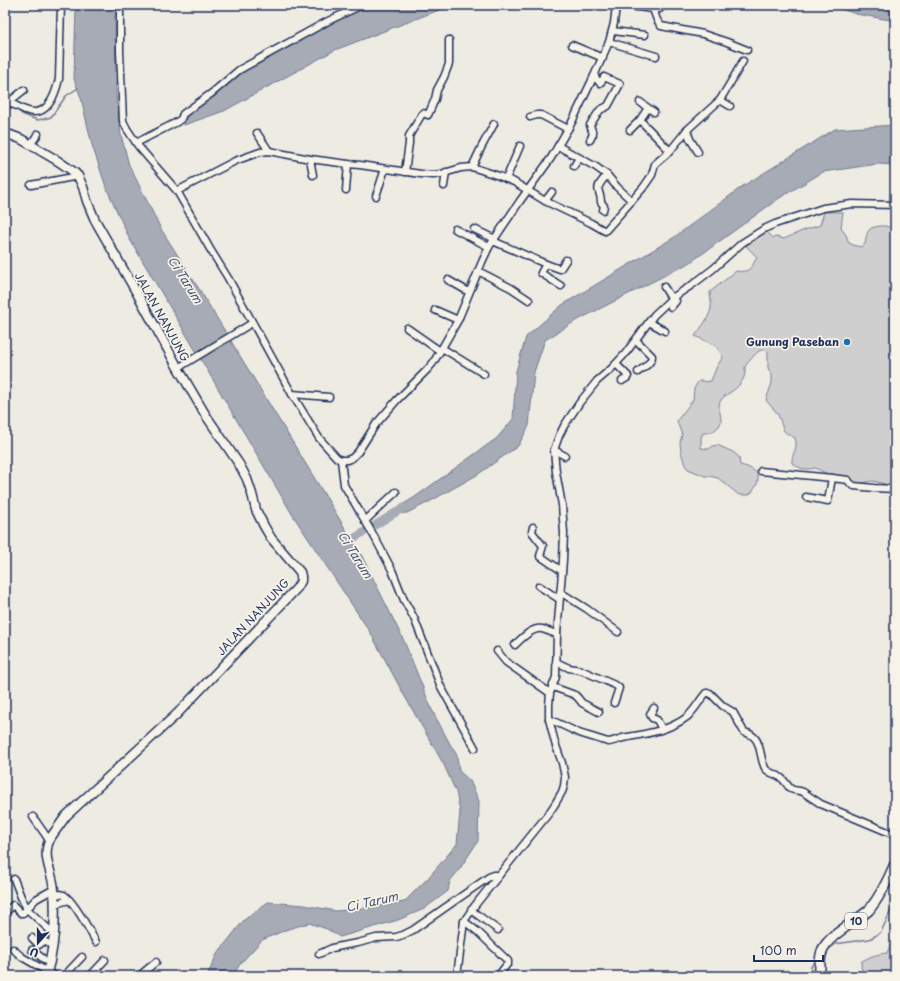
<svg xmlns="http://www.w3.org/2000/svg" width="900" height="981" font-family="'Playpen Sans',sans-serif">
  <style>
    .green { fill: #cfcfcf; stroke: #757f96 }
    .water { fill: #a6abb5; stroke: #6e7992 }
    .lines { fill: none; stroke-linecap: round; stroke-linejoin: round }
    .stream { stroke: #6e7992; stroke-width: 1.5 }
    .river { stroke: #a6abb5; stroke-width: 8 }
    .minor-casing { stroke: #1b2f5e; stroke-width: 9 }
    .major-casing { stroke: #1b2f5e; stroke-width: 11 }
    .highway-casing { stroke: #1b2f5e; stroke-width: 12 }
    .minor { stroke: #f7f3e8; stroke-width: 6 }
    .major { stroke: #f7f3e8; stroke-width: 8 }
    .highway { stroke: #f7f3e8; stroke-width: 9 }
    .poi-dot { fill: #1f6fb2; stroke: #f7f3e8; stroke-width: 1.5 }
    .labels { text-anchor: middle; stroke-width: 3.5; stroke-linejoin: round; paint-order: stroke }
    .shield { fill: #f7f3e8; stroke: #5d6a87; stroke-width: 1 }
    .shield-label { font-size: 10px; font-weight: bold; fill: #1b2f5e }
    .street-label { font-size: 11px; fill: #1b2f5e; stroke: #f7f3e8 }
    .poi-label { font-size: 11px; font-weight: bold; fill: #1b2f5e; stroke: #f7f3e8; text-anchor: end }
    .water-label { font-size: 12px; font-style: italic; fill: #455478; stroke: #f7f3e8 }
  </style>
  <rect width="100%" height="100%" fill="#eeebe2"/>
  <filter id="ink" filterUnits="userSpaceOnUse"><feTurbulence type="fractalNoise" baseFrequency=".025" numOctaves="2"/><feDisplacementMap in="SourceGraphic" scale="8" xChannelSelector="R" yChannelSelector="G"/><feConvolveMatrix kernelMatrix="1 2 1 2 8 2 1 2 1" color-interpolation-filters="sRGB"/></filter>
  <g filter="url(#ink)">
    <g class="green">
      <path d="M824,212H843L841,228L846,235L849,243L853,245L861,247L865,244C866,239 866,233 870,229C874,226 885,225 889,227C891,228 892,230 893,232L895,233V486C887,486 880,482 873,481C864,481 858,488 852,479L847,478L832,476L815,468C813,468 811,469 808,469C802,470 796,466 792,463C791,453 799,449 795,438C792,436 787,434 784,431C781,426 781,420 778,415C775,409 770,406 766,400L772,383V376L768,368V353L765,350C762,350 762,350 759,351C756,353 746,364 745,367C745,369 745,371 745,373C745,377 742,381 740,384C735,391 725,394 721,400C715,408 725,418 719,426C714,432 710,433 703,433L701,438V448L709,449L713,446L717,445L733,452L739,457L740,465C760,469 764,480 749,495H739L718,478L709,476H705L688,469L685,465L681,452L680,443L682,434L677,422L679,418L693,400L694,389L696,385L699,381C703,381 707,382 711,381L717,366L723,357L716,346L695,336C700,329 710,317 711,308C712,303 710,297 710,292L736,271C750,273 751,268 757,257L746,246L766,231L773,238L776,237L784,239L802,231L820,225Z"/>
      <path d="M893,937L895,938V976H863L861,965L862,961C871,956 877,954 887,953Z"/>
    </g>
    <g class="water">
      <path d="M76,5H115L116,95L121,135L129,165L161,229L201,292L362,556L404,641L432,710L450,744L457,755L459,771L470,781L479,801L478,841L459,870L450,881L448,891L424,909L398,920L340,937L327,929L309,923L288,929L262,940L240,964L233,976H207L217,954L244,920L268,902L304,905L336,911L373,907L404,902L428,878L457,844L460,812L456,792L444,765L404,695L370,632L292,514L180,324L129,238L106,187L92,145L81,98L74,79Z"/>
      <path d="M369,5H452L335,50L224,111L184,125V116L215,94L231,79L247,68L350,12Z"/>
      <path d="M829,5H895V21L856,14Z"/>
      <path d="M895,125V165L878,164L823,172L778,199L691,262L574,322L545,340L534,372L529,426L518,446L477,475L429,502L407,513L394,514V510L415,497L497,438L513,419L516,371L526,337L562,305L673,238L743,186L835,129Z"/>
    </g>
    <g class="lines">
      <g class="stream">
        <path d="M5,106L16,109L22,114L37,120L44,119L51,117L66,96L78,88"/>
        <path d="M825,959L829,949L836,944L869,939L875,936L881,932L893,906L895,898"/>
        <path d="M811,976V967L813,964L815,963"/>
      </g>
      <path class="river" d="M343,545L403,508"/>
      <g class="minor-casing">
        <g id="minor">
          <path d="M120,5V51L123,121L127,129L139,147L177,191"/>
          <path d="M616,5L614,23L609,42L594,76L572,122L551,158L520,201L489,247L482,262L458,320L442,348L433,363L427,370L397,400L376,424L358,452L352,458L347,460H341L337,458L319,438L292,394L228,278L210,249L177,191L235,161L260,152L269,151L310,159L348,164L360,165L421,174L433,175L441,174L461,168L472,167L499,176L514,182L545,201L591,223L605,231L643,188L652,175L655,164L670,151L687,130L720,100L732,80L743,61"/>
          <path d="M622,5L653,9L657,20L661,26L703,34L727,42L747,50"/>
          <path d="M653,9H660L662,5"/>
          <path d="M613,31L645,35"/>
          <path d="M609,42L656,56"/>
          <path d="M572,45L603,58"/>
          <path d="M720,100L730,106"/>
          <path d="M5,102C13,103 18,107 25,110C47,119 55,96 59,79L61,5"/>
          <path d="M9,102L24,90"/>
          <path d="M640,102L648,108"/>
          <path d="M654,112L648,108L640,120L670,151"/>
          <path d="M530,117L537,115H541L568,129"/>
          <path d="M630,130L640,120"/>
          <path d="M687,130L690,139L698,152"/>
          <path d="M257,133L269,151"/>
          <path d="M590,140L593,134L590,125L600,110L608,106L620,84L604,77L602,81L600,83L594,76"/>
          <path d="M136,143L177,122L181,119L183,114L212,93L239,70L328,21L362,5"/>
          <path d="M30,145L38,134"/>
          <path d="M558,146L596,167L607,175L617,187L632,201"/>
          <path d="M310,159L313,175"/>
          <path d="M574,166L579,158"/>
          <path d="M472,167L482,146L494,124"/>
          <path d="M405,172L409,143V136L422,114L423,113L428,115L429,113L435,99L437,90L444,77L449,64V40"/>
          <path d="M506,179L520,146"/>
          <path d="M31,185L78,176"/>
          <path d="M444,186L446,172"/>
          <path d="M346,190L348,164"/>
          <path d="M376,196L385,169"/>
          <path d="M545,201L552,192"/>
          <path d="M603,210L604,206L601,202C601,198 601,197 599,192C596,186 603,180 607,175"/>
          <path d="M455,229L489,247"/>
          <path d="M474,229L495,239"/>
          <path d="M493,241L546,264L541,273L561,286"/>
          <path d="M546,264L560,269L566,260"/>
          <path d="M478,271L511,288L529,300"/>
          <path d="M448,280L469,292"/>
          <path d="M664,287L669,295L676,301L671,307"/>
          <path d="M435,310L458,320"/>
          <path d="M649,322L665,331"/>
          <path d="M407,328L440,351"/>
          <path d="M636,340L652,356C652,363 643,368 638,372"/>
          <path d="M442,348L484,374"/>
          <path d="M616,364L628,376L627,378L622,381"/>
          <path d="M178,368L252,323"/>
          <path d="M292,394L329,397"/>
          <path d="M554,450L565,456"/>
          <path d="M341,460L344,485L374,536L392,570L404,600L414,618L441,687L475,748"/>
          <path d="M761,471L832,478"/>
          <path d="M806,497L828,501L832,478L848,480L850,483L854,486L874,488L895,489"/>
          <path d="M365,521L396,492"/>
          <path d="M533,527L532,532L543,546L540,556L562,571"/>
          <path d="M539,586L559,599"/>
          <path d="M560,592L587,609L618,632"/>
          <path d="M515,645C521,639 532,627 542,629C547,630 552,633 557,634"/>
          <path d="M497,651L506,662L550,693"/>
          <path d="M556,662L569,668L581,670L617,686L619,688L614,703"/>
          <path d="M553,687L575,695L578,698L582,703L599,712"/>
          <path d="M654,708L650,714L652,718L657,720L662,729"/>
          <path d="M549,719L579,733L608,742C613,742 618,739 623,738C644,734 669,731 687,717C695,710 699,701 706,693H710L723,706L733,712L744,732C763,736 758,754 765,768C768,773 776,774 780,777C785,780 787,786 791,789C794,791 799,790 803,792C809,796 815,800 821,804L895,835"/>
          <path d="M33,817L49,840"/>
          <path d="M14,879L21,897L27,909L55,935"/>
          <path d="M55,894C57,894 61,894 64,895C74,901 90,931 96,942"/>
          <path d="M55,904L69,900"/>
          <path d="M471,910L498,930"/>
          <path d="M6,912L13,905L21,913H23L36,899L54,889"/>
          <path d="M464,921L478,932L508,961V963L498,976"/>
          <path d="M32,938L39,945L44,941L53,946"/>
          <path d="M13,949L22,957L55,976"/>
          <path d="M32,950L50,964"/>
          <path d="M319,954L332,948L346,945L358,943L376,938L396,937L403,935L413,930L489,877L493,875H499"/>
          <path d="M64,976L82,957"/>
          <path d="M90,976L105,960"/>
          <path d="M139,976L156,962"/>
          <path d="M457,976L463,929L464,921L476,904L549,813L555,804L562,792L564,786L565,777L562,763L555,743L549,719V705L550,693L556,677L557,634L563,560L564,533L562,505L556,472L554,450L559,436L564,426L580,402L597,381L611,369L625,354L654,315L672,298L692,285L713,269L742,243L764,229L775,224L823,208L852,204L895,205"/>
        </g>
      </g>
      <g class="major-casing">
        <path id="major" d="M5,133L21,139L58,161L74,172L78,176L83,187L87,201L95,220L138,295L178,368L205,414L239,464L247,479L252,494L256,510L264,526L271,538L300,572L301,576V581L297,588L177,714L66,816L51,837C40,857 53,871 54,890C56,920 55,948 46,976"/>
      </g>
      <g class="highway-casing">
        <path id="highway" d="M820,976C820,968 819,959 822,951C828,935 856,922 869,910C879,898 889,878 895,864"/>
      </g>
      <use href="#minor" class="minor"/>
      <use href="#major" class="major"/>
      <use href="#highway" class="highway"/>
    </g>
  </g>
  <circle class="poi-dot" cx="847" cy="342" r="4"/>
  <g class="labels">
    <rect class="shield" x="845" y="913" width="22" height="16" rx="3"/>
    <g class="shield-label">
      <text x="856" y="925">10</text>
    </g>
    <g class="street-label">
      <text transform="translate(162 317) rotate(61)" y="4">JALAN NANJUNG</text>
      <text transform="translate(253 617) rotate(-47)" y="4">JALAN NANJUNG</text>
    </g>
    <g class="poi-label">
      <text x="839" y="346">Gunung Paseban</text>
    </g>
    <g class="water-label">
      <text transform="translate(185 280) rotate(58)" y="4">Ci Tarum</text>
      <text transform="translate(355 555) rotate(58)" y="4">Ci Tarum</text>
      <text transform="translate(372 902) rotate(-13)" y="4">Ci Tarum</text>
    </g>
  </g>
  <rect width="900" height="981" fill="none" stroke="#f7f3e8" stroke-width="20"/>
  <rect x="10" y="10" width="880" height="961" fill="none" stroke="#1b2f5e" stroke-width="1.5" filter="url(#ink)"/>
  <g transform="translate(38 943) rotate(201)" stroke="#f7f3e8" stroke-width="3" paint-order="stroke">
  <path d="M0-3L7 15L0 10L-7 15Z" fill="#1b2f5e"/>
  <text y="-6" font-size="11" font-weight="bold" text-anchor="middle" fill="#1b2f5e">U</text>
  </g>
  <path d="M754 955v6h69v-6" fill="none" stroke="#1b2f5e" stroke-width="2"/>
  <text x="760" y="955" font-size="12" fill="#1b2f5e" stroke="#f7f3e8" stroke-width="3" paint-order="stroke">100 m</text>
</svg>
